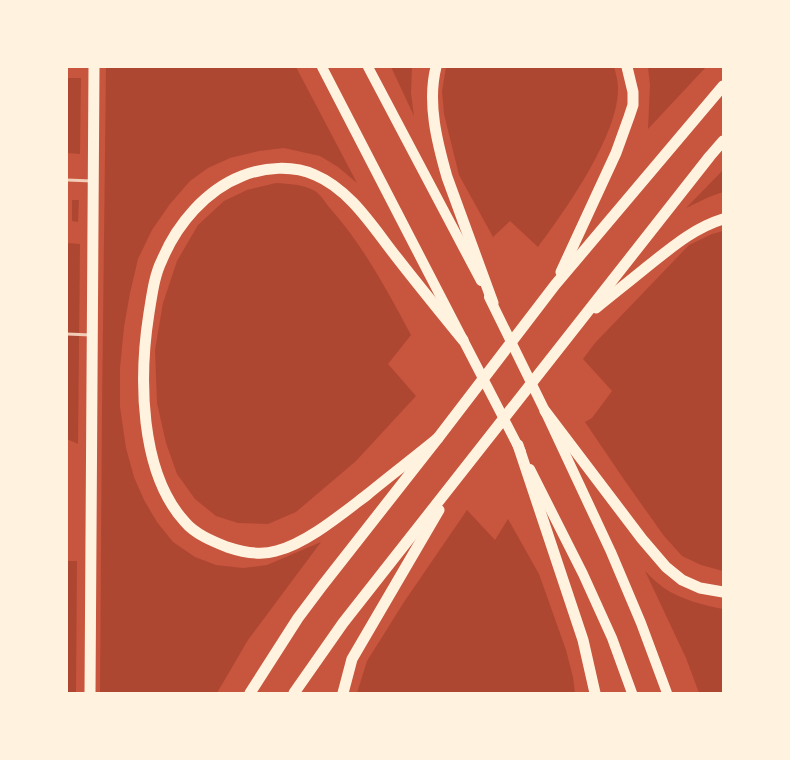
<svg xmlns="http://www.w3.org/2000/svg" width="790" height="760" font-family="Arial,sans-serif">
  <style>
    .green { fill: #ae4732 }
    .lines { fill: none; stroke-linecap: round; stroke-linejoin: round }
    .service { stroke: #f1ccb7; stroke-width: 3 }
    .primary { stroke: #fff3e0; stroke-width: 10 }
    .trunk { stroke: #fff3e0; stroke-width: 11 }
  </style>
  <rect width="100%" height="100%" fill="#c8553d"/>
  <g class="green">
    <path d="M106,67H296L357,183L338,167L320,156L284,148L259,151L230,158L208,168L190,181L170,204L152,230L138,259L130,293L124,327L120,368V407L126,448L134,477L144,500L157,522L173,542L195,557L216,565L243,568L267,565L321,542L248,640L217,693H100L102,411Z"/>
    <path d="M391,67H412L411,93L414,116Z"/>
    <path d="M446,67H614C616,74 618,81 618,88C619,134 566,210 538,247L510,221L493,237L459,175L444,114L442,91Z"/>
    <path d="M648,67H706L648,129L650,85Z"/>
    <path d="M67,78H81L80,154L67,153Z"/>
    <path d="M723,170V192L709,197L686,208Z"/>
    <path d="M276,183C289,184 303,184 315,191C320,194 325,202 329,207C363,245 387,290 411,335L388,364L416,396L356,461L296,512L268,524L238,523L216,516L195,499L177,474L166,443L157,403L155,350L163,303L177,261L198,225L224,201L247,190Z"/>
    <path d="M72,200H79L78,222L72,221Z"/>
    <path d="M723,231V571L701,565L682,556L664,536L625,481L585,422L592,418L612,391L583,359L595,343L689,245L712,234Z"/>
    <path d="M67,243L80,244L78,444L67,439Z"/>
    <path d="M467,510L495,540L508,519L539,574L566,650L573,677L575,693H357L367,661L404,602Z"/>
    <path d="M67,561H77L76,693H67Z"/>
    <path d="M645,571C651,577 657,583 664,588C682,600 703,605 723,609V693H699L686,658Z"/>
  </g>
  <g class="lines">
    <g class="service">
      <path d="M67,180L92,181"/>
      <path d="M67,334L91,335"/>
    </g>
    <g class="primary">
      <path d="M322,67L521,452"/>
      <path d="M368,67L481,281"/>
      <path d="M489,297L545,411L611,552L641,623L667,693"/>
      <path d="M530,469L583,574L612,638L632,693"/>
    </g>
    <g class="trunk">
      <path d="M436,67C427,103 437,142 447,177L493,303"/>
      <path d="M561,272L616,153L629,117L633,105V92L627,67"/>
      <path d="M596,308C613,294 631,280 648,266C672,247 694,228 723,219"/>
      <path d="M545,411L642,539L666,567L682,580L700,588L723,592"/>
      <path d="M438,438C415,457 391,475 368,494C343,513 306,544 276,551C260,556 242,552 227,547C212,541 195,534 185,522C139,472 139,376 149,313C152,295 154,276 162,260C177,224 206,190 242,176C264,167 293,165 315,175C351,190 374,229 398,259C419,286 441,313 463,340"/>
      <path d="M518,445L583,640L595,693"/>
      <path d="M90,693L94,67"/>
      <path d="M250,693L298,618L322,586L438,438L555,285L723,86"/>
      <path d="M294,693L343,623L710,156L723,141"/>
      <path d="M343,693L352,659L439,510"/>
    </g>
  </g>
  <rect width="790" height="760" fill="none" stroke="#fff3e0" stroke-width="136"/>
</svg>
